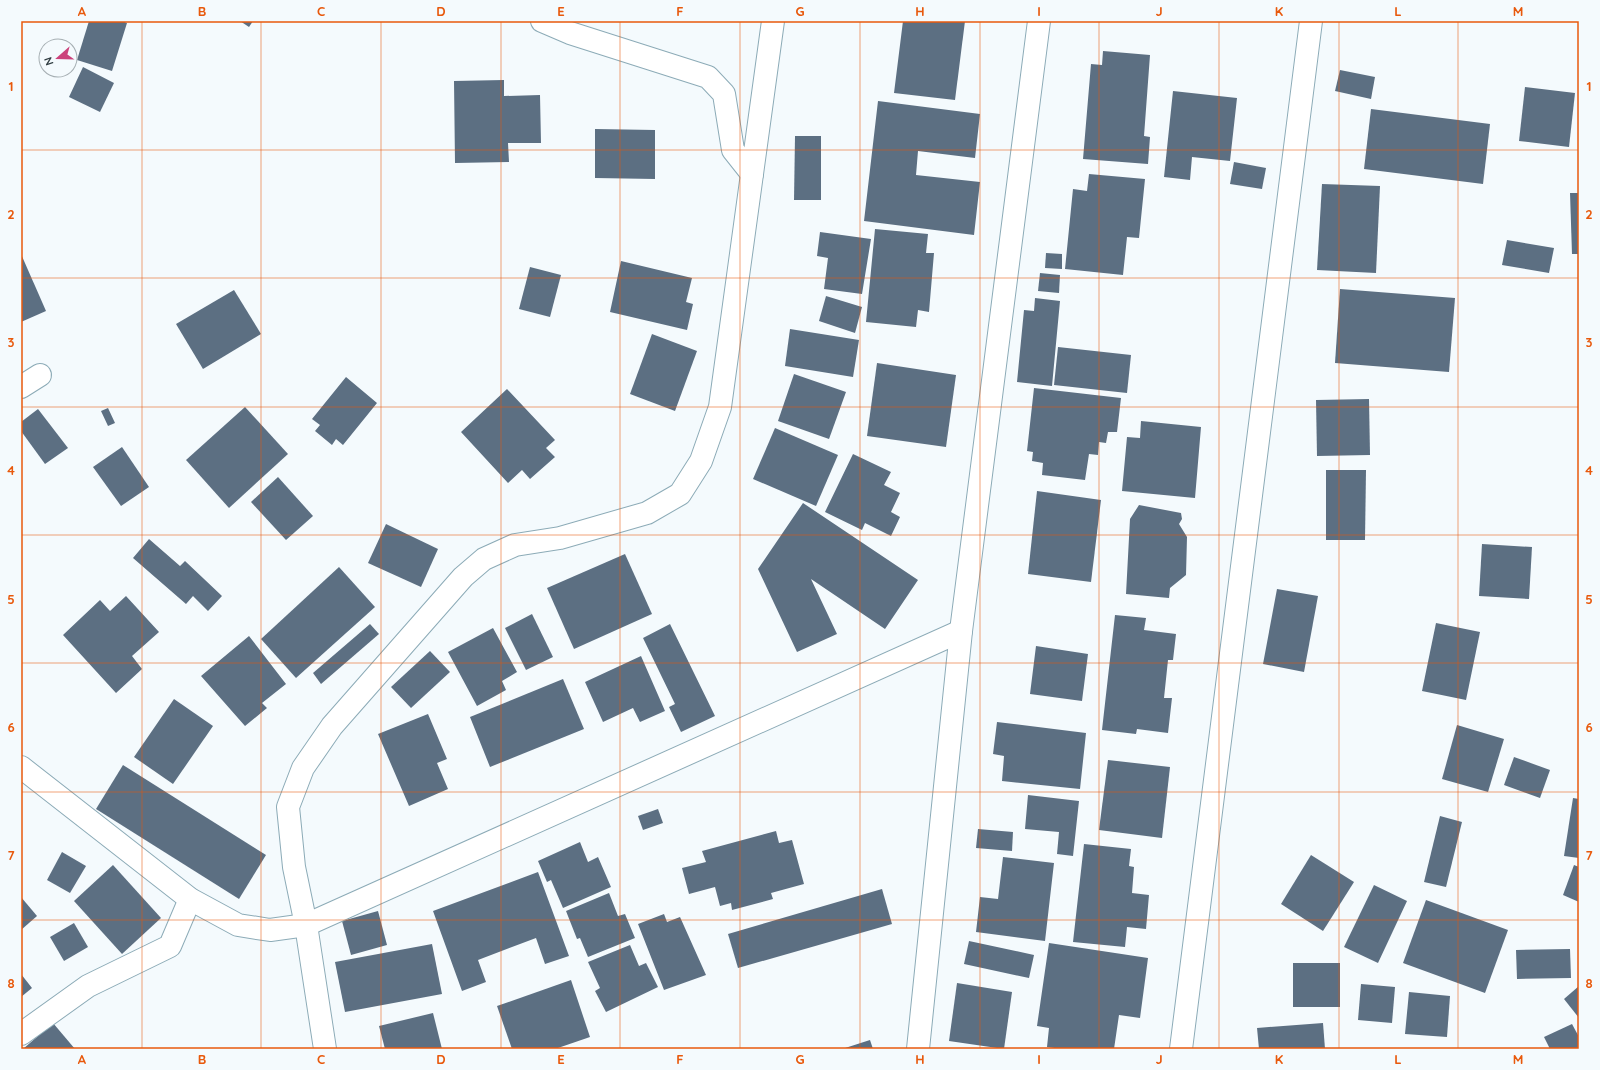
<svg xmlns="http://www.w3.org/2000/svg" width="1600" height="1070" font-family="Quicksand,sans-serif">
  <style>
    .building { fill: #5c6f82 }
    .lines { fill: none; stroke-linecap: round; stroke-linejoin: round }
    .street-casing { stroke: #8cabb7; stroke-width: 24 }
    .street { stroke: #fff; stroke-width: 22 }
    .grid { fill: none; stroke: #e8590c; stroke-width: 1; stroke-opacity: 0.55 }
    .neatline { fill: none; stroke: #e8590c; stroke-width: 1.5 }
    .grid-label { font-size: 13px; text-anchor: middle; font-weight: bold; fill: #e8590c }
  </style>
  <rect width="100%" height="100%" fill="#f4fafd"/>
  <g class="building">
    <path d="M89,21H122L127,23L112,71L77,60Z"/>
    <path d="M240,21H253L249,27Z"/>
    <path d="M903,21H965L955,100L894,93Z"/>
    <path d="M1103,51L1150,55L1144,136L1150,137L1148,164L1083,159L1091,64L1102,65Z"/>
    <path d="M83,67L114,83L100,112L69,97Z"/>
    <path d="M1340,70L1375,77L1371,99L1335,91Z"/>
    <path d="M504,80V96L540,95L541,143H508L509,162L455,163L454,81Z"/>
    <path d="M1525,87L1575,93L1569,147L1519,141Z"/>
    <path d="M1173,91L1237,98L1230,161L1192,157L1190,180L1164,177Z"/>
    <path d="M878,101L980,114L975,158L918,151L916,175L980,182L974,235L864,221Z"/>
    <path d="M1371,109L1490,124L1483,184L1364,169Z"/>
    <path d="M595,129L655,130V179L595,178Z"/>
    <path d="M795,136H821V200H794Z"/>
    <path d="M1234,162L1266,168L1262,189L1230,184Z"/>
    <path d="M1089,174L1145,179L1139,238L1127,237L1123,275L1065,269L1073,189L1087,191Z"/>
    <path d="M1322,184L1380,186L1376,273L1317,270Z"/>
    <path d="M1570,193H1579V254H1572Z"/>
    <path d="M875,229L928,234L926,253H934L929,312L918,310L916,327L866,322Z"/>
    <path d="M820,232L871,239L862,294L824,289L828,258L817,256Z"/>
    <path d="M1507,240L1554,248L1549,273L1502,265Z"/>
    <path d="M1046,253L1062,254V269L1045,268Z"/>
    <path d="M21,254L46,311L21,322Z"/>
    <path d="M621,261L692,278L686,302L693,304L687,330L610,312Z"/>
    <path d="M530,267L561,275L550,317L519,309Z"/>
    <path d="M1040,273L1060,275L1059,293L1038,291Z"/>
    <path d="M1340,289L1455,298L1449,372L1335,363Z"/>
    <path d="M234,290L261,334L203,369L176,324Z"/>
    <path d="M826,296L862,307L855,333L819,321Z"/>
    <path d="M1035,298L1060,301L1052,386L1017,382L1024,310L1034,311Z"/>
    <path d="M790,329L859,340L853,377L785,366Z"/>
    <path d="M652,334L697,351L675,411L630,394Z"/>
    <path d="M1058,347L1131,355L1127,393L1054,385Z"/>
    <path d="M877,363L956,375L946,447L867,436Z"/>
    <path d="M794,374L846,392L829,439L778,421Z"/>
    <path d="M346,377L377,403L343,445L336,439L332,445L315,431L320,425L312,419Z"/>
    <path d="M1034,388L1121,398L1117,432H1108L1106,443L1099,442L1098,455L1089,454L1085,480L1042,475L1043,463L1032,461L1033,452L1027,451Z"/>
    <path d="M507,389L555,440L546,448L555,457L530,479L522,470L508,483L461,432Z"/>
    <path d="M1369,399L1370,455L1317,456L1316,400Z"/>
    <path d="M245,407L288,454L229,508L186,460Z"/>
    <path d="M108,408L115,423L108,426L101,411Z"/>
    <path d="M38,409L68,448L45,464L21,431V422Z"/>
    <path d="M1141,421L1201,427L1195,498L1122,491L1127,437L1140,438Z"/>
    <path d="M775,428L838,455L816,506L753,479Z"/>
    <path d="M122,447L149,487L121,506L93,467Z"/>
    <path d="M853,454L891,472L884,485L900,493L891,512L900,517L891,536L865,523L862,530L825,512Z"/>
    <path d="M1326,470H1366L1365,540H1326Z"/>
    <path d="M278,477L313,516L286,540L251,502Z"/>
    <path d="M1037,491L1101,500L1091,582L1028,574Z"/>
    <path d="M803,503L918,580L885,629L811,579L837,634L797,652L758,569Z"/>
    <path d="M1139,505L1181,513L1182,519L1179,524L1187,537L1186,575L1170,588L1169,598L1126,594L1130,519Z"/>
    <path d="M386,524L438,549L421,587L368,563Z"/>
    <path d="M149,539L180,566L185,561L222,596L208,611L193,596L186,604L133,558Z"/>
    <path d="M1482,544L1532,547L1529,599L1479,596Z"/>
    <path d="M625,554L652,614L574,649L547,588Z"/>
    <path d="M339,567L375,607L296,678L261,639Z"/>
    <path d="M1277,589L1318,596L1304,672L1263,664Z"/>
    <path d="M126,596L159,632L132,656L142,669L116,693L63,635L100,600L110,611Z"/>
    <path d="M532,614L553,657L526,670L505,628Z"/>
    <path d="M1115,615L1146,618L1144,630L1176,634L1173,660H1168L1164,698H1172L1168,733L1137,729L1136,734L1102,730Z"/>
    <path d="M1436,623L1480,632L1466,700L1422,691Z"/>
    <path d="M370,624L379,634L321,684L313,673Z"/>
    <path d="M670,624L715,716L681,732L669,707L675,704L643,638Z"/>
    <path d="M493,628L517,672L502,681L506,690L477,706L448,652Z"/>
    <path d="M249,636L286,684L262,703L267,708L245,726L201,676Z"/>
    <path d="M1036,646L1088,654L1082,701L1030,694Z"/>
    <path d="M430,651L450,672L411,708L391,687Z"/>
    <path d="M641,656L665,711L640,722L633,708L603,722L585,682Z"/>
    <path d="M563,679L584,729L490,767L470,717Z"/>
    <path d="M174,699L213,726L173,784L134,757Z"/>
    <path d="M428,714L447,759L437,763L448,789L409,806L378,734Z"/>
    <path d="M997,722L1086,733L1080,789L1002,781L1004,756L993,754Z"/>
    <path d="M1457,725L1504,739L1488,792L1442,779Z"/>
    <path d="M1514,757L1550,770L1540,798L1504,785Z"/>
    <path d="M1108,760L1170,767L1162,838L1099,830Z"/>
    <path d="M123,765L266,855L239,899L96,809Z"/>
    <path d="M1028,795L1079,801L1073,856L1057,854L1059,832L1025,829Z"/>
    <path d="M1573,798L1579,799V858L1564,856Z"/>
    <path d="M658,809L663,823L643,830L638,816Z"/>
    <path d="M1440,816L1462,822L1446,887L1424,882Z"/>
    <path d="M978,829L1013,832L1012,851L976,848Z"/>
    <path d="M776,831L779,843L792,840L804,884L771,893L773,899L732,910L731,903L720,906L715,887L689,894L682,868L706,862L702,851Z"/>
    <path d="M580,842L588,862L598,857L611,887L563,908L551,880L547,882L538,861Z"/>
    <path d="M1084,844L1131,849L1129,866L1134,867L1132,893L1149,895L1146,929L1127,927L1125,947L1073,942Z"/>
    <path d="M62,852L86,866L70,893L47,880Z"/>
    <path d="M1311,855L1354,882L1323,931L1281,904Z"/>
    <path d="M1003,857L1054,863L1045,941L976,932L980,897L998,899Z"/>
    <path d="M113,865L161,918L122,954L74,901Z"/>
    <path d="M1574,865L1579,867V902L1563,895Z"/>
    <path d="M538,872L569,956L545,964L536,938L478,960L486,982L462,991L433,911Z"/>
    <path d="M1374,885L1407,901L1378,963L1344,947Z"/>
    <path d="M882,889L892,924L738,968L728,934Z"/>
    <path d="M609,893L618,916L625,914L635,938L588,957L580,938L577,939L566,911Z"/>
    <path d="M21,897L37,916L21,930Z"/>
    <path d="M1426,900L1508,930L1485,993L1403,963Z"/>
    <path d="M378,911L387,945L351,955L342,921Z"/>
    <path d="M664,914L667,922L680,917L706,975L664,990L638,924Z"/>
    <path d="M74,923L88,947L64,961L50,937Z"/>
    <path d="M969,941L1034,955L1029,978L964,964Z"/>
    <path d="M1049,943L1148,958L1140,1018L1119,1015L1114,1049H1062L1047,1047L1049,1028L1037,1026Z"/>
    <path d="M432,944L442,994L345,1012L335,962Z"/>
    <path d="M630,945L639,966L646,963L658,987L606,1012L595,991L600,988L588,962Z"/>
    <path d="M1570,949L1571,978L1517,979L1516,950Z"/>
    <rect x="1293" y="963" width="47" height="44"/>
    <path d="M21,974L32,988L21,997Z"/>
    <path d="M571,980L590,1037L555,1049H512L497,1006Z"/>
    <path d="M957,983L1012,992L1004,1049L949,1041Z"/>
    <path d="M1361,984L1395,987L1392,1023L1358,1020Z"/>
    <path d="M1579,986V1018L1564,999Z"/>
    <path d="M1409,992L1450,996L1447,1037L1405,1034Z"/>
    <path d="M433,1013L442,1049H385L379,1026Z"/>
    <path d="M53,1023L75,1049H23Z"/>
    <path d="M1323,1023L1325,1049H1259L1257,1028Z"/>
    <path d="M1572,1024L1579,1037V1049H1550L1544,1037Z"/>
    <path d="M870,1040L873,1049H842Z"/>
  </g>
  <g class="lines">
    <g class="street-casing">
      <g id="street">
        <path d="M542,21L570,33L708,77L724,94L733,150L752,174"/>
        <path d="M21,387L40,375"/>
        <path d="M21,767L190,899L238,925L270,930L306,925L961,631"/>
        <path d="M21,1034L88,986L170,946L190,899"/>
        <path d="M325,1049L306,925L294,867L288,807L303,768L332,726L463,577L484,559L515,545L560,538L647,513L680,494L701,461L720,407L773,21"/>
        <path d="M918,1049L961,631L1039,21"/>
        <path d="M1181,1049L1311,21"/>
      </g>
    </g>
    <use href="#street" class="street"/>
  </g>
  <path class="grid" d="M142,21V1049M261,21V1049M381,21V1049M501,21V1049M620,21V1049M740,21V1049M860,21V1049M980,21V1049M1099,21V1049M1219,21V1049M1339,21V1049M1458,21V1049M21,150H1579M21,278H1579M21,407H1579M21,535H1579M21,663H1579M21,792H1579M21,920H1579"/>
  <rect width="1600" height="1070" fill="none" stroke="#f4fafd" stroke-width="44"/>
  <g transform="translate(58 58) rotate(250)"><circle r="19" fill="#f4fafd" stroke="#a6afb3"/>
  <path d="M0-3L7 15L0 10L-7 15Z" fill="#cb427b"/>
  <text y="-6" font-size="11" font-weight="bold" text-anchor="middle" fill="#323f44">N</text>
  </g>
  <rect x="22" y="22" width="1556" height="1026" class="neatline"/>
  <g class="grid-label">
    <text x="82" y="16">A</text>
    <text x="202" y="16">B</text>
    <text x="321" y="16">C</text>
    <text x="441" y="16">D</text>
    <text x="561" y="16">E</text>
    <text x="680" y="16">F</text>
    <text x="800" y="16">G</text>
    <text x="920" y="16">H</text>
    <text x="1039" y="16">I</text>
    <text x="1159" y="16">J</text>
    <text x="1279" y="16">K</text>
    <text x="1398" y="16">L</text>
    <text x="1518" y="16">M</text>
    <text x="11" y="91">1</text>
    <text x="1589" y="91">1</text>
    <text x="11" y="219">2</text>
    <text x="1589" y="219">2</text>
    <text x="11" y="347">3</text>
    <text x="1589" y="347">3</text>
    <text x="11" y="475">4</text>
    <text x="1589" y="475">4</text>
    <text x="11" y="604">5</text>
    <text x="1589" y="604">5</text>
    <text x="11" y="732">6</text>
    <text x="1589" y="732">6</text>
    <text x="11" y="860">7</text>
    <text x="1589" y="860">7</text>
    <text x="11" y="988">8</text>
    <text x="1589" y="988">8</text>
    <text x="82" y="1064">A</text>
    <text x="202" y="1064">B</text>
    <text x="321" y="1064">C</text>
    <text x="441" y="1064">D</text>
    <text x="561" y="1064">E</text>
    <text x="680" y="1064">F</text>
    <text x="800" y="1064">G</text>
    <text x="920" y="1064">H</text>
    <text x="1039" y="1064">I</text>
    <text x="1159" y="1064">J</text>
    <text x="1279" y="1064">K</text>
    <text x="1398" y="1064">L</text>
    <text x="1518" y="1064">M</text>
  </g>
</svg>
